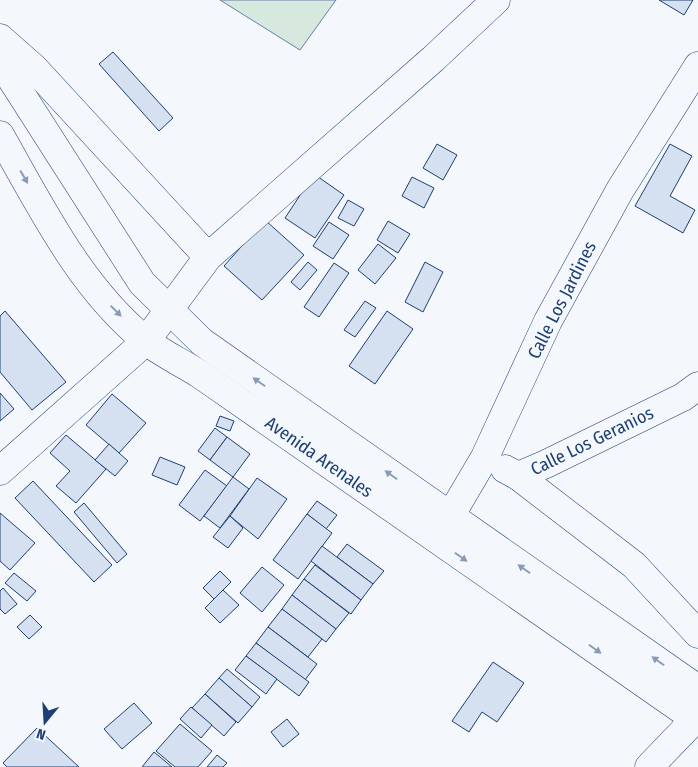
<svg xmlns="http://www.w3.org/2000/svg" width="698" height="767" font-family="'Fira Sans Condensed',sans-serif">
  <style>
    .green { fill: #d7e8df; stroke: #687fa3 }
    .building { fill: #d5e0f0; stroke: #1d3f73 }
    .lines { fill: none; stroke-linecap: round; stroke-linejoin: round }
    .minor-casing { stroke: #1d3f73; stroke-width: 29 }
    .major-casing { stroke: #1d3f73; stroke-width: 29 }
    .minor { stroke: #f4f7fb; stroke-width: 28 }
    .major { stroke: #f4f7fb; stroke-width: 28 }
    .oneway { fill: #889bb7 }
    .labels { text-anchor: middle; stroke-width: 4; stroke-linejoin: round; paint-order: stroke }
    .street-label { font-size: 18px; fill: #1d3f73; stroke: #f4f7fb }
  </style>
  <rect width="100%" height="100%" fill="#f4f7fb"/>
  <path class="green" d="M220,0H336L300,50Z"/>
  <g class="building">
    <path d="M659,0H693L684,15Z"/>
    <path d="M113,52L173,118L159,131L99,64Z"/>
    <path d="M437,144L457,155L443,180L423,168Z"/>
    <path d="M670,144L692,156L670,196L695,210L683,233L635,206Z"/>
    <path d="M314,174L344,195L315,238L285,218Z"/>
    <path d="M412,177L434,188L424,208L402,196Z"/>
    <path d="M348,200L364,209L354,226L338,218Z"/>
    <path d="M265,220L304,255L262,300L224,266Z"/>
    <path d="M388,221L410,234L398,253L377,240Z"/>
    <path d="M329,222L349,235L333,259L313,246Z"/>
    <path d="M378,244L396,258L375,284L358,270Z"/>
    <path d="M308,262L317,270L300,290L291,282Z"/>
    <path d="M425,262L443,272L423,312L405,302Z"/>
    <path d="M334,263L349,273L319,317L304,307Z"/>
    <path d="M365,301L376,308L355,337L344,330Z"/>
    <path d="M5,311L66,382L32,410L0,372V316Z"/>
    <path d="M387,311L413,329L375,384L349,366Z"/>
    <path d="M0,393L14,409L0,421Z"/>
    <path d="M112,394L146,423L119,453L86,425Z"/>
    <path d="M220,416L234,421L230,431L216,426Z"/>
    <path d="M215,428L227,437L210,460L198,451Z"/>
    <path d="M66,435L106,469L76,503L56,486L70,471L50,453Z"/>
    <path d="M227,437L250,454L233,477L210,460Z"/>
    <path d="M109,444L128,461L115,476L95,460Z"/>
    <path d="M160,457L185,467L177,485L152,475Z"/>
    <path d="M205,470L227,486L200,521L179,505Z"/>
    <path d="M233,477L249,489L220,528L204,516Z"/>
    <path d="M257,478L287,499L258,539L230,516Z"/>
    <path d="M33,481L112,565L94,582L15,498Z"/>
    <path d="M317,501L337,515L326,529L307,514Z"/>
    <path d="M84,503L127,554L117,563L74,512Z"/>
    <path d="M0,513L35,543L10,570L0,561Z"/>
    <path d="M307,514L332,533L298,579L273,560Z"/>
    <path d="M230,516L243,528L228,548L213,537Z"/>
    <path d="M347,544L384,571L373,584L337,557Z"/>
    <path d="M322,546L373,584L361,600L311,561Z"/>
    <path d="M315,565L361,600L351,614L304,579Z"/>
    <path d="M262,567L284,585L262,612L240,593Z"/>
    <path d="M220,571L231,582L214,599L203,588Z"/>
    <path d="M14,573L36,591L27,601L5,583Z"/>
    <path d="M304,579L349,613L336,629L292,595Z"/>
    <path d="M3,588L17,604L5,614L0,609V591Z"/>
    <path d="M223,590L239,605L220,623L205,608Z"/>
    <path d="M292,595L336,629L326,642L282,609Z"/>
    <path d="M282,609L322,639L308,657L268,627Z"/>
    <path d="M30,615L42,627L29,639L17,627Z"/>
    <path d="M268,627L317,664L305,680L256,643Z"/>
    <path d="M256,643L309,682L299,696L246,656Z"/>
    <path d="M246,656L277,679L266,694L235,670Z"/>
    <path d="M493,662L524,683L497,722L482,712L469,732L452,721Z"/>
    <path d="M227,669L260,697L252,707L219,678Z"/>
    <path d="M219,678L252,707L238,723L205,694Z"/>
    <path d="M205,694L236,722L224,736L192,708Z"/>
    <path d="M134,703L152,723L122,749L104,729Z"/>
    <path d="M191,707L212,725L201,738L180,719Z"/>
    <path d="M287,719L299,734L283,747L271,732Z"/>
    <path d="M180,724L212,751L198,767H175L156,751Z"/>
    <path d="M37,728L79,767H7L3,763Z"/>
    <path d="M154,752L172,767H142Z"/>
    <path d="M217,755L227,763L223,767H207Z"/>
  </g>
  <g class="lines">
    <g class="minor-casing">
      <g id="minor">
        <path d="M0,38L34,68L208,257"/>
        <path d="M505,469L518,476L546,464L683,397L698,386"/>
        <path d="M0,471L146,341L208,257L433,59L496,0"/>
        <path d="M518,476L634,565L698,634"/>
        <path d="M438,537L485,457L548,321L620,190L698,66"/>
        <path d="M649,767L698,716"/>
      </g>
    </g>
    <g class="major-casing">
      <g id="major">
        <path d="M0,61L142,283L202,342L698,689"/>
        <path d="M0,135C41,207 80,287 145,340C162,354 183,363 201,375L698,721"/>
      </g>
    </g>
    <use href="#minor" class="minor"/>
    <use href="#major" class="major"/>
  </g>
  <defs><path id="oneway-solid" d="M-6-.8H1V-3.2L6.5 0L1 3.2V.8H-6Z" transform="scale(1.25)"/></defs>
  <g class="oneway">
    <use href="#oneway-solid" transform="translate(24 177) rotate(60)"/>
    <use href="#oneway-solid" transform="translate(116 311) rotate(45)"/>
    <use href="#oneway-solid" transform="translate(259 382) rotate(-145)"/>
    <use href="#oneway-solid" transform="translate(391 475) rotate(-145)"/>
    <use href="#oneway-solid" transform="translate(461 557) rotate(35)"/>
    <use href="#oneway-solid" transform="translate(524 569) rotate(-145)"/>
    <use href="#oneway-solid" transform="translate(595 649) rotate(35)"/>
    <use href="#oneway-solid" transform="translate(658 661) rotate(-145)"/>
  </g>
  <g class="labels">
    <g class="street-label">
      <text transform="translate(562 300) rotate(-63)" y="6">Calle Los Jardines</text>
      <text transform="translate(592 441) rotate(-26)" y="6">Calle Los Geranios</text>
      <text transform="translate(319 457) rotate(35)" y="6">Avenida Arenales</text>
    </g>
  </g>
  <g transform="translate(45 722) rotate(198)" stroke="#f4f7fb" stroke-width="4" paint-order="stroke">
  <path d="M0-4L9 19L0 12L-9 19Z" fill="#1d3f73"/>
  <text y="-8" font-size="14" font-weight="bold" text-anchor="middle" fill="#1d3f73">N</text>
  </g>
</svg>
